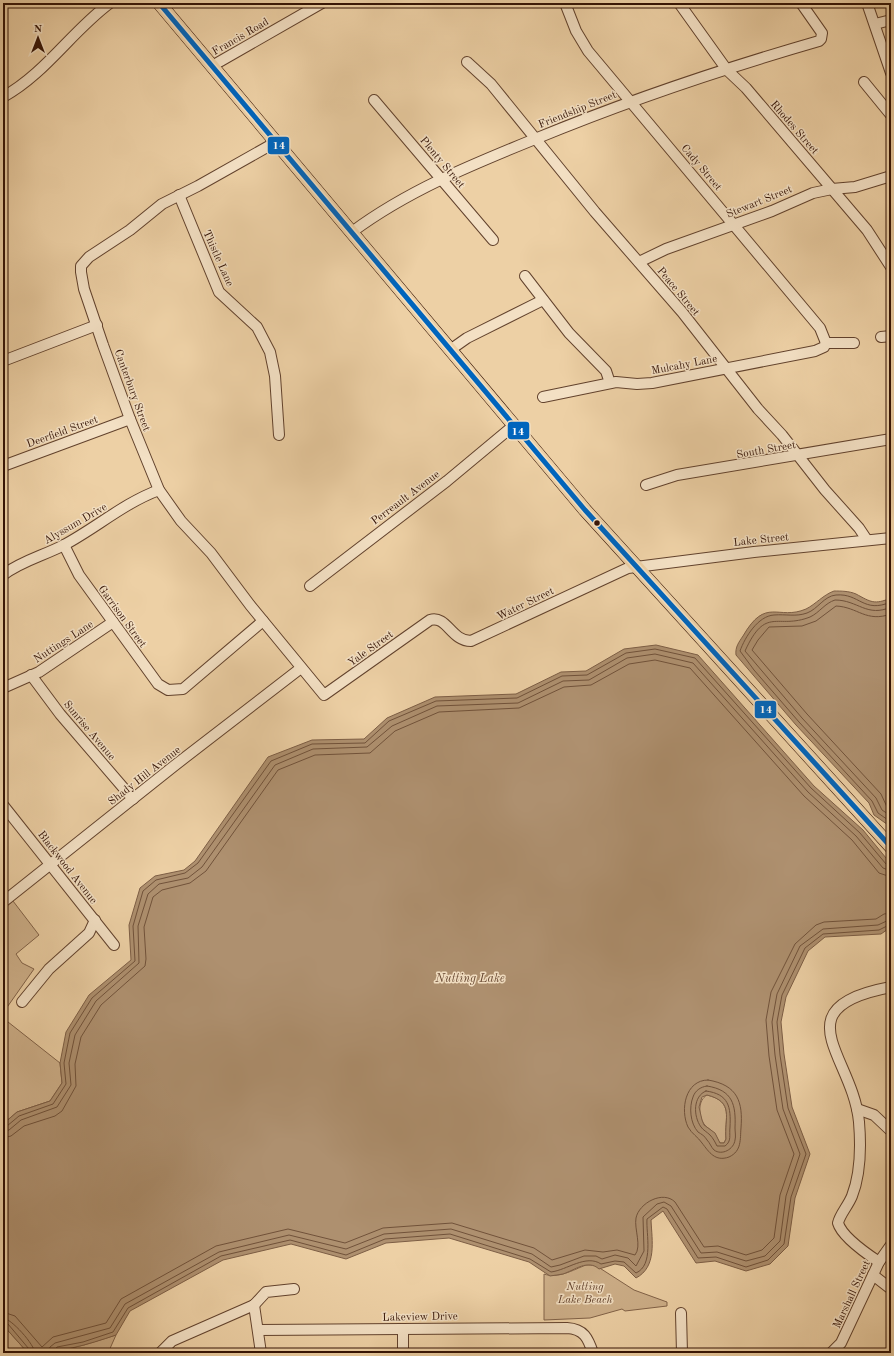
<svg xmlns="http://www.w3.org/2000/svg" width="894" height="1356" font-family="'Old Standard TT',serif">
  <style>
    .green { fill: #ceb08a; stroke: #816248 }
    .water { fill: #ae906f; stroke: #7d5e45; fill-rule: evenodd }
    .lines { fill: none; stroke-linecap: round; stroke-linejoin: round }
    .shore { stroke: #71523a; stroke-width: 1 }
    .minor-casing { stroke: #62422d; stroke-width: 12 }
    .major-casing { stroke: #341305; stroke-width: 14 }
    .minor { stroke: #f3e0c4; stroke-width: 10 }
    .major { stroke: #edd0a5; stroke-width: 13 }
    .bus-1-casing { stroke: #f3e0c4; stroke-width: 8 }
    .bus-1 { stroke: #0065bd; stroke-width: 5 }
    .bus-dot { fill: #341305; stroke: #f3e0c4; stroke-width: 1.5 }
    .labels { text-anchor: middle; stroke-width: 3; stroke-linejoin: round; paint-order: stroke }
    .street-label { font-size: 11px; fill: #341305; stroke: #f3e0c4 }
    .park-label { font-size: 11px; font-style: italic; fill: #62422d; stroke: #f3e0c4 }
    .water-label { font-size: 12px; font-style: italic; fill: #65452f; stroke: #f3e0c4 }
    .line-badge { stroke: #f3e0c4; stroke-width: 1.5 }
    .badge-label { font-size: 11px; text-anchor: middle; font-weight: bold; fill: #fff }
  </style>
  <rect width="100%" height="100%" fill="#edd0a5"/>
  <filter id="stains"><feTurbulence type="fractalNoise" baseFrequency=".005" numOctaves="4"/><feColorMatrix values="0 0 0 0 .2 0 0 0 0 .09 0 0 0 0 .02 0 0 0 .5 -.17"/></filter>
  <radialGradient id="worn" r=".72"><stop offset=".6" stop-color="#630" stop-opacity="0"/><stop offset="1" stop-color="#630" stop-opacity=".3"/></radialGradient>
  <g class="green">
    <path d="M13,901L39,935L16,954L22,963L34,969L3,1013V909Z"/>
    <path d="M3,1018L60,1063L62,1083L50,1101L17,1112L3,1124Z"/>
    <path d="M707,1095C735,1102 724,1118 726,1139L724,1143H720C717,1139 716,1134 713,1132C710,1129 706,1127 704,1124C698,1115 698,1100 707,1095Z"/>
    <path d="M586,1265H595L634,1290L667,1302V1306L625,1311L622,1309L590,1318L544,1320V1274C558,1279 573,1270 586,1265Z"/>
    <path d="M3,1325L28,1353H3Z"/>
    <path d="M116,1335L108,1353H49L84,1345Z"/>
  </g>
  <g class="water">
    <path d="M834,591C841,591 849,591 856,594C871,602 874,605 891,598V827L874,815L869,803L796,725L736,655C735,647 739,642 743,636C766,596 778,621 806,609C816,604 823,595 834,591Z"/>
    <path d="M656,645L698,655L814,786L863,830L891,864V927L881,934L825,937L808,951L786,997L781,1022L784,1054L792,1107L810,1154L795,1198L788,1246L770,1264L746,1271L715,1261L696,1263L663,1211L651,1220C652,1241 657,1267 636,1278L624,1266L615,1264L599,1269C588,1259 575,1270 563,1274C559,1275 554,1275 550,1276L529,1262L449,1238L386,1243L346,1259L291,1244L223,1260L130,1311L116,1335C87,1345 59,1353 28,1353L3,1325V1124L17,1112L50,1101L62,1083L60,1063L66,1032L89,995L131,960L129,925L140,888L155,876L184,870L195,861L268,757L312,740L364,739L387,718L435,697L516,694L561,672L586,671L624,649ZM707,1095C735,1102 724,1118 726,1139L724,1143H720L715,1133L704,1125L702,1120L699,1107L702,1097Z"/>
  </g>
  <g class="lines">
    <g class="shore">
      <path d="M891,602C863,614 860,593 836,595C824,596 818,609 807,613C796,617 786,614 774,615C758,616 745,637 740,651L754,670L799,722L872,801L878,813L891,822"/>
      <path d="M891,607C867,618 858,600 835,600C825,603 819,613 810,617C777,630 766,605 745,651L802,718L876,798L882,810L891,816"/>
      <path d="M891,614C866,623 858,607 836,606L816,621L802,626L769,627L758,640L752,650L807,714L881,794L887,807L891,810"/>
      <path d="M708,1080C738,1085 743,1102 741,1128C740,1139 742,1151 729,1157C715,1162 709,1152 702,1143C698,1137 692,1134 688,1127C680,1110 685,1080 708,1080Z"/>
      <path d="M707,1086C733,1090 736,1105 735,1128C735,1132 736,1136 735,1140C734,1149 722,1156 714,1150C711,1147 710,1143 707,1140C705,1136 701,1134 698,1132C690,1123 689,1107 693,1097C695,1091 700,1087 707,1086Z"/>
      <path d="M706,1091C729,1094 731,1107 730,1127C729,1135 732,1141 725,1146H717C715,1142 713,1138 710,1135C707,1132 703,1130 701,1127C693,1116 693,1096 706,1091Z"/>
      <path d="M3,1127L7,1126L19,1116L53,1104L66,1084L64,1063L70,1033L92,998L135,961L133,926L143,891L156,880L185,873L198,863L271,761L312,744L365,743L389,721L436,701L517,698L562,676L587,675L626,653L655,649L695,658L811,788L860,833L886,864L891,866"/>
      <path d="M3,1132L9,1130L21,1120L57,1107L71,1085L69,1063L75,1035L96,1001L139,963L138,926L148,894L159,884L188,878L202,867L275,765L313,749L367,747L392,726L437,706L518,703L563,681L589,680L627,658L655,654L693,663L808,792L856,836L883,868L891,871"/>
      <path d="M3,1138L11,1136L24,1126L55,1116L62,1111L76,1086L75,1064L81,1037L101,1005L145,966L146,959L144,927L153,897L162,890L190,883L206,871L278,770L315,755L370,753L395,731L439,712L519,708L564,687L591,685L629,664L655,660L690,668L804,796L852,840L879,873L891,877"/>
      <path d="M3,1312L15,1316L42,1347L53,1337L106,1323L121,1299L216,1246L288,1229L345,1243L383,1228L452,1223L534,1248L552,1260L585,1250L603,1252L617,1250L635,1255C642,1246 634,1229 636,1218C639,1203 663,1190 675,1202L704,1247L718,1246L746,1255L762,1250L774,1238L780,1195L794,1154L777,1110L769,1056L766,1020L771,992L795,944L816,925L824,922L876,919L884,914L891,913"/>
      <path d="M3,1318C11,1318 35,1345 35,1353"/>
      <path d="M3,1323L8,1324L29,1349L30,1353"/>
      <path d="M48,1353L50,1347L55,1343L110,1328L125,1304L219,1252L289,1235L346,1249L384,1234L451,1229L532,1254L551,1267L560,1265L584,1256H596L602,1259L615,1255L628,1258L636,1266L644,1251L643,1217L657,1204L664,1202L671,1206L701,1253L717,1252L746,1261L765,1256L780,1241L786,1196L800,1154L783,1109L775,1055L772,1022L777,994L800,946L823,929L878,925L891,919"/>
      <path d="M53,1353L57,1347L83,1342L113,1332L128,1308L221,1256L290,1240L346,1255L385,1239L450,1234L530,1259L551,1272C567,1270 586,1254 601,1264L615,1261L624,1262L636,1273C654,1265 646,1234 647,1219L663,1207L667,1209L698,1258L716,1257L746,1267L768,1260L784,1244L791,1197L806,1154L788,1108L780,1055L777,1022L782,995L805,948L823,934L879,930L891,924"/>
    </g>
    <g class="minor-casing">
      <g id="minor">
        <path d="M565,3L576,31L588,51L820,328L826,343"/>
        <path d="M679,3L727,70L746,88L867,230L891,267"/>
        <path d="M867,3L891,73"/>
        <path d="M875,24L891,20"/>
        <path d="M467,62L491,84L595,212L682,312L758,409L782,435L825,490L859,528L867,540"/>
        <path d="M212,66L322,3"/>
        <path d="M864,82L891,115"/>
        <path d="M3,97C45,74 72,31 110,3"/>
        <path d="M374,100L493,240"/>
        <path d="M276,142L198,186L162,204L130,230L89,257L81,266V272L84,289L103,345L130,419L159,490L181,521L211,553L250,605L324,695L430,620C447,615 451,641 471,641L628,568L754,552L891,538"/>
        <path d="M179,195L219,292L257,327L270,352L275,376L279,435"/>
        <path d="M352,232C407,191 471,165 535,139C627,101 722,69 819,41L821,39L822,33L801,3"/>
        <path d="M639,262L666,249L772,211L813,193L832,189L855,187L891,176"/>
        <path d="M525,276L569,333L606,371L610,383"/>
        <path d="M881,337L891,336"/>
        <path d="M826,343H854"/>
        <path d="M450,350L467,338L543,300"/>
        <path d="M3,361L97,325"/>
        <path d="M543,397L616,382L637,384L652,383L815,351L824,347L826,343"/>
        <path d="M3,466L130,419"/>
        <path d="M646,485L677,475L891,439"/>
        <path d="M64,545L79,575L158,684L168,690L183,689L263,621"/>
        <path d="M3,575C21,561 43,556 64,545C96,528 124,503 159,490"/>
        <path d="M310,586L447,481L513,426"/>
        <path d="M31,675L60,714L133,799"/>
        <path d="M3,688L39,672L113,622"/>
        <path d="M3,805L114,945"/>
        <path d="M3,902L174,766L301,668"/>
        <path d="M22,1002L49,969L89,933L95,920"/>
        <path d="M857,1109L874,1115L891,1131"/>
        <path d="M879,1262C867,1254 842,1237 838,1223C840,1214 848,1206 852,1196C861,1173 861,1146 859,1122C853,1056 780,1008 891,987"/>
        <path d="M873,1275L891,1289"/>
        <path d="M254,1305L261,1353"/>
        <path d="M254,1305L266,1292L294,1289"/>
        <path d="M681,1313L682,1353"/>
        <path d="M403,1329V1353"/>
        <path d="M258,1330L567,1328C584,1329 588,1338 593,1353"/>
        <path d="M160,1353L172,1341L254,1305"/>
        <path d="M831,1353L841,1343L879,1262L891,1245"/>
      </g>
    </g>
    <g class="major-casing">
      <path id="major" d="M159,3L585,510L891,847"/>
    </g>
    <use href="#minor" class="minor"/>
    <use href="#major" class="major"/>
    <g class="bus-1-casing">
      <path id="bus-1" d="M159,3L585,510L891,847"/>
    </g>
    <use href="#bus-1" class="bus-1"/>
  </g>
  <circle class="bus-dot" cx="597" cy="523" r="3.5"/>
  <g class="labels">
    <g class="street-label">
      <text transform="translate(240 36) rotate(-30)" y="4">Francis Road</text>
      <text transform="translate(577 109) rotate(-22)" y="4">Friendship Street</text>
      <text transform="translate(795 127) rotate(49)" y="4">Rhodes Street</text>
      <text transform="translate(443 162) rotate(50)" y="4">Plenty Street</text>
      <text transform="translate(702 167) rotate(50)" y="4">Cady Street</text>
      <text transform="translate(759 201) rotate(-22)" y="4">Stewart Street</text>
      <text transform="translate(219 258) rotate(66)" y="4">Thistle Lane</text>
      <text transform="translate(679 291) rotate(50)" y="4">Peace Street</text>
      <text transform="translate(684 364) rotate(-11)" y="4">Mulcahy Lane</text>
      <text transform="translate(133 390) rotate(70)" y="4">Canterbury Street</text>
      <text transform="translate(62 431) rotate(-20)" y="4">Deerfield Street</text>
      <text transform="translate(766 449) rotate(-10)" y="4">South Street</text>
      <text transform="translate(405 497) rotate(-37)" y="4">Perreault Avenue</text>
      <text transform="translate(75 523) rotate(-30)" y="4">Alyssum Drive</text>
      <text transform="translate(761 539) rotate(-6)" y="4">Lake Street</text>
      <text transform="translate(525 603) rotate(-26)" y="4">Water Street</text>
      <text transform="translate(123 616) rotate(54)" y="4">Garrison Street</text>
      <text transform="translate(63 641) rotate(-33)" y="4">Nuttings Lane</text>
      <text transform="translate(370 648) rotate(-36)" y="4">Yale Street</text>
      <text transform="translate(90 730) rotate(50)" y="4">Sunrise Avenue</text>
      <text transform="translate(144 775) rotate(-38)" y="4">Shady Hill Avenue</text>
      <text transform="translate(68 867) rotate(52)" y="4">Blackwood Avenue</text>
      <text transform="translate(851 1294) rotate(-65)" y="4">Marshall Street</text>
      <text transform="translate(420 1316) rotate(-1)" y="4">Lakeview Drive</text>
    </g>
    <g class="park-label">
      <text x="585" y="1290">Nutting<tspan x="585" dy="13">Lake Beach</tspan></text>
    </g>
    <g class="water-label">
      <text x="470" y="982">Nutting Lake</text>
    </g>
  </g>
  <g class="line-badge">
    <rect x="267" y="136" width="23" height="19" rx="4" fill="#0065bd"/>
    <rect x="507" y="421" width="23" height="19" rx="4" fill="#0065bd"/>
    <rect x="754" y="700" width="23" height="19" rx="4" fill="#0065bd"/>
  </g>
  <g class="badge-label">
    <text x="279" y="149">14</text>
    <text x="518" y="435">14</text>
    <text x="766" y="713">14</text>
  </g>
  <rect width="894" height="1356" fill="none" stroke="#edd0a5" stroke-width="16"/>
  <rect x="4" y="4" width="886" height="1348" fill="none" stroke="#341305" stroke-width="2"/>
  <rect x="8" y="8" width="878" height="1340" fill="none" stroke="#341305"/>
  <g transform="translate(38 38)" stroke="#f3e0c4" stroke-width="3" paint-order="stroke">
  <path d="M0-3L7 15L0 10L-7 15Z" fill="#341305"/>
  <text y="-6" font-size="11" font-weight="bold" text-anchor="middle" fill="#341305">N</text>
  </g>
  <rect width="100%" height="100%" filter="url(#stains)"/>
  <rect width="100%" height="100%" fill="url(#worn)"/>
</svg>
